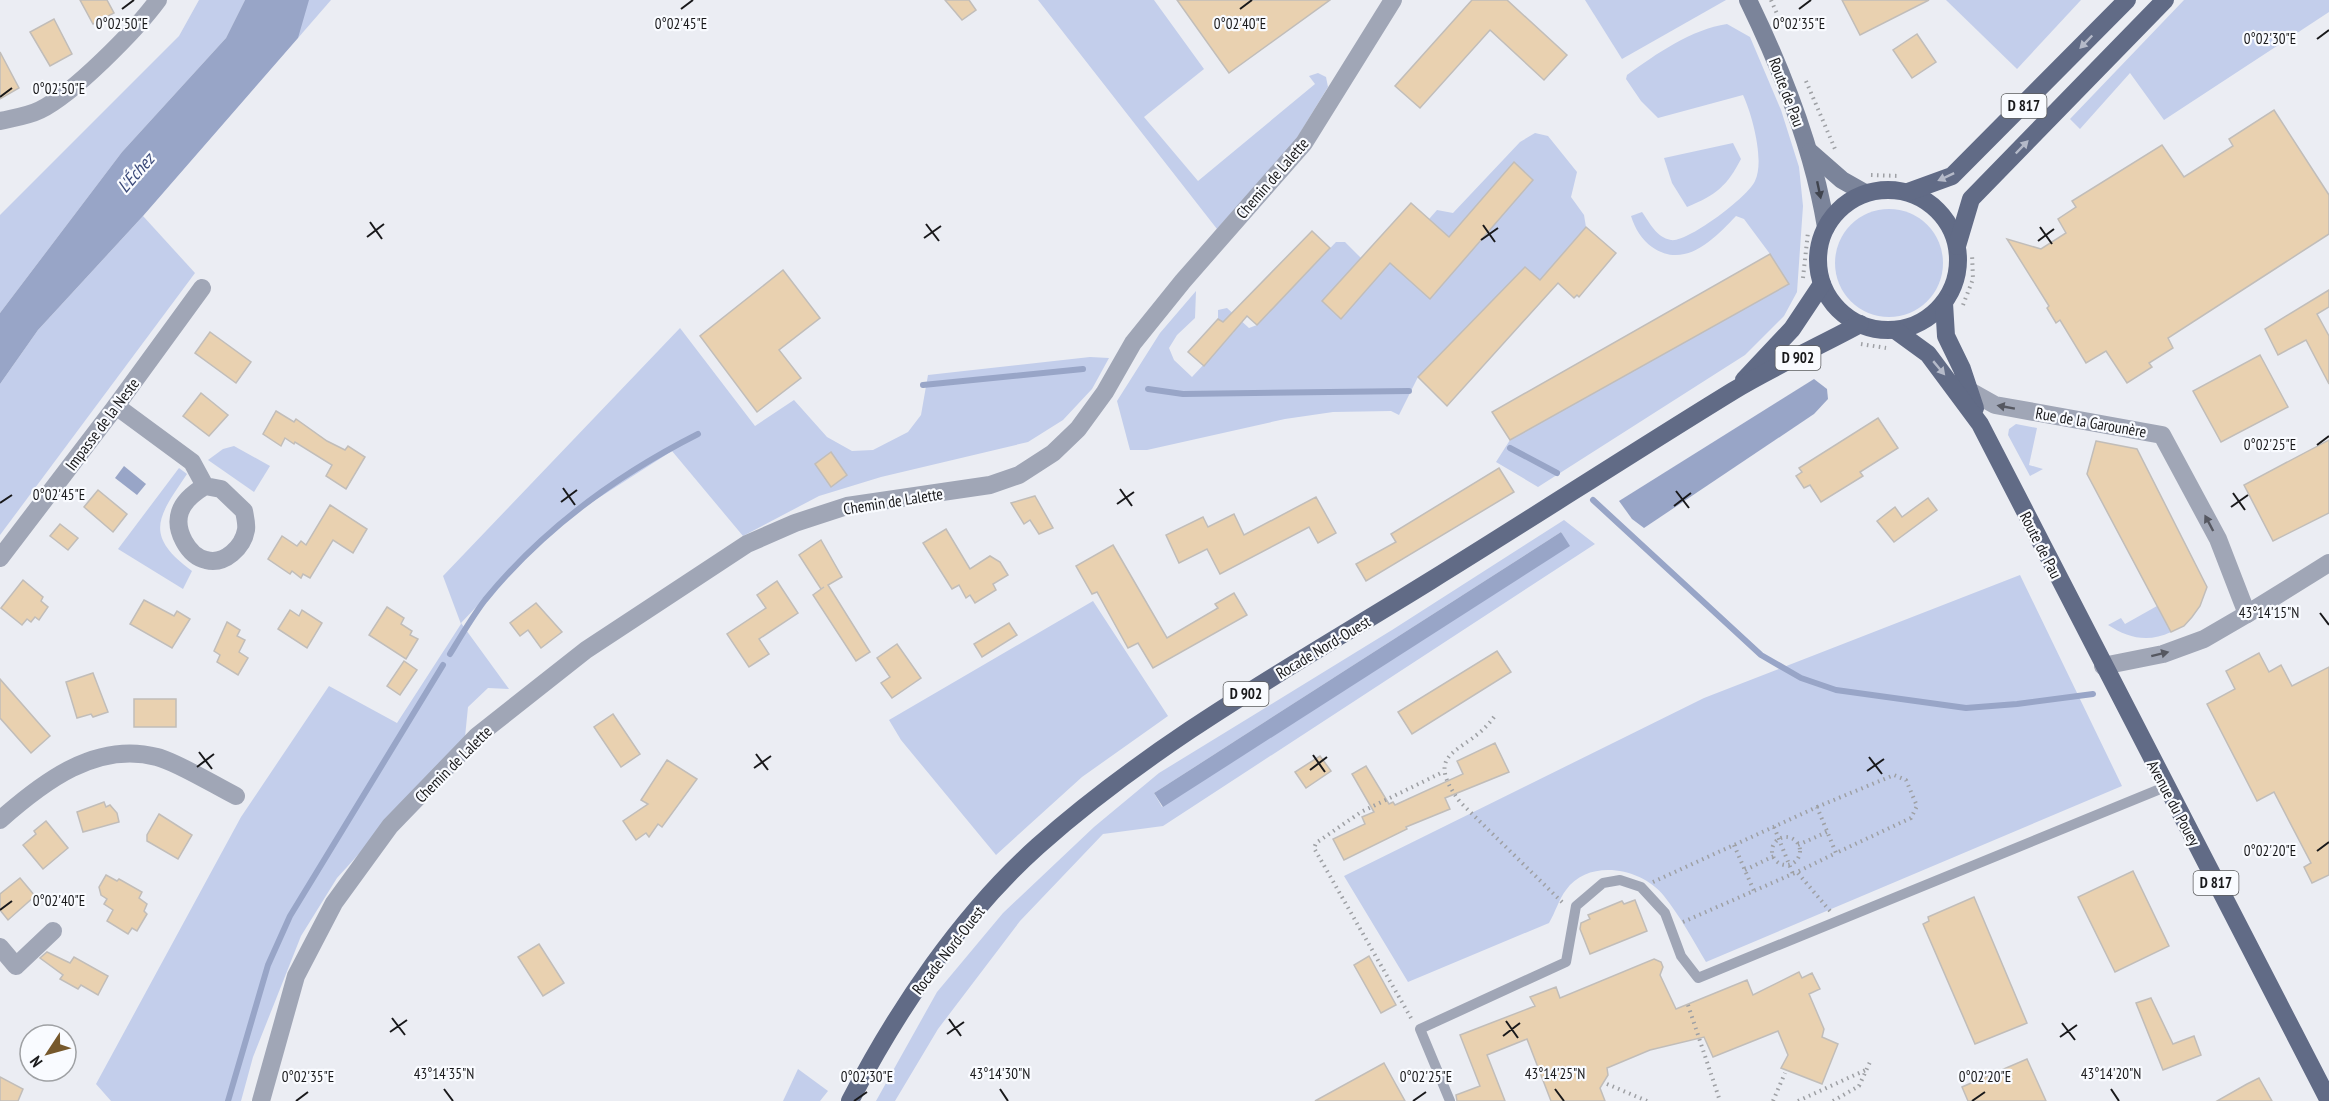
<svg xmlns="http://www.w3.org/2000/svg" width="2329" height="1101" font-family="'PT Sans Narrow',sans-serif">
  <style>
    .green { fill: #c3ceeb; fill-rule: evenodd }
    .water { fill: #98a5c7 }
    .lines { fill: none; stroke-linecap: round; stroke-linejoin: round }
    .stream { stroke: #98a5c7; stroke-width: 6 }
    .building { fill: #e9d1b0; stroke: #c1bdb9; stroke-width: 1.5 }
    .path { stroke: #9ea0a4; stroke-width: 4; stroke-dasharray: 1.5 4.5; stroke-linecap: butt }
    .lane { stroke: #a0a6b6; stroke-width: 10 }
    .street { stroke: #a0a6b6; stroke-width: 18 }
    .secondary { stroke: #7b849a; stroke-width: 18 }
    .primary { stroke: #616b86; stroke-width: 18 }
    .oneway { fill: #b5bac9 }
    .oneway2 { fill: #40444e }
    .oneway3 { fill: #565861 }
    .ticks { fill: none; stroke: #19191b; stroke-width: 2 }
    .labels { text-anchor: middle; stroke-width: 4.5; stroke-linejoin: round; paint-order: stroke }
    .shield { fill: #f9fbff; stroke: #5c5d5f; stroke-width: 1.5 }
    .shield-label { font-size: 15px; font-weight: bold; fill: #19191b }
    .street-label { font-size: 16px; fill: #19191b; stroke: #f9fbff }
    .water-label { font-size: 18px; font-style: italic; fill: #3b4a7a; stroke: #f9fbff }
    .ticks-label { font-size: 15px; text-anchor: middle; fill: #19191b; stroke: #f9fbff; stroke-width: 4.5; stroke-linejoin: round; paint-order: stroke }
  </style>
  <rect width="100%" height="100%" fill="#ebedf3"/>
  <g class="green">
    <path d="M199,0H245L226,38L122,152L0,313V215L179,36Z"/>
    <path d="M300,0H331L298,38L289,29Z"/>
    <path d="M1038,0H1154L1204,69L1144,117L1198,181L1315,84L1309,76L1318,73L1326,77L1328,87L1295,141L1217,229Z"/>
    <path d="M1585,0H1726L1622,59Z"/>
    <path d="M1946,0H2081L2017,69Z"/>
    <path d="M2184,0H2329V12L2164,120L2130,73L2080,129L2070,119Z"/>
    <path d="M1727,24L1750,37L1781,110L1799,167L1803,206L1797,292L1784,316L1745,355L1538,487L1496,462L1510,440L1770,254L1744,219L1736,216C1714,239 1685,270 1652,247C1642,240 1635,229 1631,216L1642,212C1650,223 1656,237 1671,240C1687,243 1748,197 1755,181C1765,161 1752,114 1743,95L1658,118L1641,101L1626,79L1627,75C1656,54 1692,29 1727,24Z"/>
    <path d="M1535,133L1548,136L1577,172L1571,197L1584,215L1586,227L1540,280L1525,267L1418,377L1399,415L1391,411L1333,412L1285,419L1147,450H1130L1117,401L1160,333L1196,291L1195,318L1177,335L1169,348L1174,360L1192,377L1234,332L1218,319V310L1227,308L1249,328L1257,325L1336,242H1345L1361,258L1322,301L1341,319L1437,210L1453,213L1520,142Z"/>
    <path d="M1733,143L1741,159C1727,186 1716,195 1687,207L1672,183L1664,158Z"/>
    <circle cx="1889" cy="263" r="54"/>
    <path d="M143,216L195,273L0,535V384L38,330Z"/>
    <path d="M680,328L755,426L794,400L827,437L852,451L873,450L908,432L921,415L928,375L1090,357L1109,358L1092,389L1063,420L1028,442L881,477L819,496L743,536L672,451L550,529L461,623L509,689L488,688L468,707L465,737L337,878L301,936L253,1057L241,1101H111L96,1084L241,817L329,686L397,723L461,624L443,576Z"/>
    <path d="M2016,424L2037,428L2029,465L2043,469L2030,476L2008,435L2009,429Z"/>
    <path d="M234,446L270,466L254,492L208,460L223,449Z"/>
    <path d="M179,468L187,474C158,517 143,535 192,571L183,589L118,549Z"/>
    <path d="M1564,520L1595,544L1163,826L1103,834L1020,921L938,1029L895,1101H876L937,992L1003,913L1094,827L1159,773L1392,630ZM1561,532H1562L1162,807L1154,793Z"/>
    <path d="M2020,575L2122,786L1706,962C1693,940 1680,916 1664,896C1642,868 1589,858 1566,890C1559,899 1555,913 1549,923L1408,982L1344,876L1704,698Z"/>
    <path d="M1093,601L1168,716L1082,777L996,855L901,740L889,720Z"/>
    <path d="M2157,606L2171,632C2148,643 2128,638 2108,625L2121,618L2125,624Z"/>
    <path d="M798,1069L828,1091L820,1101H783Z"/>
  </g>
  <g class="water">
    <path d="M245,0H309L298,38L143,216L38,330L0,384V313L122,152L226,38Z"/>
    <path d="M1814,379L1827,389L1828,399L1814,414L1644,528L1632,519L1619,501Z"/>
    <path d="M124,466L146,484L137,495L115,478Z"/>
    <path d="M1561,532L1570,546L1163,807L1154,793Z"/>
  </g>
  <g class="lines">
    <g class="stream">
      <path d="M923,385L1083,369"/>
      <path d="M1148,389L1183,394L1409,391"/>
      <path d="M1510,448L1557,473"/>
      <path d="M1593,500L1761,655L1801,678L1836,690L1966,708L2017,704L2093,694"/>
      <path d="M450,654C461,636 472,617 485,600C543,529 617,475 698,434"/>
      <path d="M228,1101L268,965L290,916L443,665"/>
    </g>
  </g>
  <g class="building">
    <path d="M80,0H107L114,13L93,24Z"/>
    <path d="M945,0H969L976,10L962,20Z"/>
    <path d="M1177,0H1330L1229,73Z"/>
    <path d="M1472,0H1507L1567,55L1544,80L1490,30L1420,108L1395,86Z"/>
    <path d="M1842,0H1929L1860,35Z"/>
    <path d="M54,19L72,54L50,66L30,32Z"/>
    <path d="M1917,34L1936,62L1912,78L1893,50Z"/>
    <path d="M0,52L19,88L0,99Z"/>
    <path d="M2274,110L2329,195V234L2168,338L2173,348L2149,363L2152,367L2127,383L2106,351L2086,363L2060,320L2056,323L2047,308L2049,306L2007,239L2041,249L2066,233L2058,219L2076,207L2072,201L2162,145L2184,177L2233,146L2229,139Z"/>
    <path d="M1514,162L1533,180L1430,299L1390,263L1341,319L1322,301L1411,203L1449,237Z"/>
    <path d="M1586,227L1616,253L1579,297L1577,295L1574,298L1558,283L1447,406L1418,377L1525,267L1540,280Z"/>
    <path d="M1312,231L1330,248L1257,325L1247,316L1204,366L1188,352L1218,319L1223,322Z"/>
    <path d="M1770,254L1789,284L1510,440L1492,412Z"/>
    <path d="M783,270L820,318L779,350L801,378L757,412L700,336Z"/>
    <path d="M2329,290V307L2317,314L2329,336V384L2306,340L2278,355L2265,329Z"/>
    <path d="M210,332L251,362L236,383L195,353Z"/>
    <path d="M2260,355L2288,407L2221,442L2193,391Z"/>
    <path d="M201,393L228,415L209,436L183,416Z"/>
    <path d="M276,411L294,422L296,419L327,441L345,450L348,446L365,457L346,489L326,476L332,465L295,442L294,444L285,438L281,446L263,434Z"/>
    <path d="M1878,418L1898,448L1860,472L1863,476L1821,502L1810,485L1804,488L1796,476L1802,472L1799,468Z"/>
    <path d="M2329,440V513L2273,541L2244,485Z"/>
    <path d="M2096,441L2137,449L2207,587L2200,606L2192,617L2184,626L2171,632L2087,474Z"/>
    <path d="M831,452L847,475L831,487L815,464Z"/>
    <path d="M1499,468L1514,492L1366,581L1356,564L1396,542L1391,534Z"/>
    <path d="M98,490L127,514L113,532L84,507Z"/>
    <path d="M1035,496L1053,528L1039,534L1030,520L1024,524L1011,503Z"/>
    <path d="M1316,497L1336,533L1318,543L1309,527L1220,574L1207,549L1179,563L1166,535L1203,517L1208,527L1234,514L1244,535Z"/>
    <path d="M1928,498L1937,510L1894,542L1877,521L1895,507L1902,517Z"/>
    <path d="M330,505L367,529L353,553L333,540L310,578L303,574L301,578L292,571L290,574L268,559L282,536L297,546L301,541L306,545Z"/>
    <path d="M60,524L78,538L68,550L50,536Z"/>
    <path d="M946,529L970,569L990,556L1000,562L1008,575L993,584L996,590L975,603L970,595L966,598L959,585L952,589L923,543Z"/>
    <path d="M821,540L842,577L828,585L870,652L856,661L813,595L824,587L821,589L799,555Z"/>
    <path d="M1113,545L1167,638L1218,608L1215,604L1234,593L1247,615L1153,668L1138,643L1128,648L1097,592L1092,594L1076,566Z"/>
    <path d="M23,580L43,597L41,601L48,607L39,620L35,617L31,622L27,619L22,625L1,608Z"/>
    <path d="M777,581L798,613L759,639L769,654L749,667L727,634L766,608L757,595Z"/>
    <path d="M144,600L174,616L177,611L190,619L172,648L130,624Z"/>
    <path d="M536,603L562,632L541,648L528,630L520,636L510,623Z"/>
    <path d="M387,607L404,618L401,624L412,631L410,635L418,639L406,659L369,635Z"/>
    <path d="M290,610L299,616L302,610L322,623L307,648L278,629Z"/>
    <path d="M227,622L240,630L237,636L245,640L239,652L248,658L238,675L217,662L220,655L214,651Z"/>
    <path d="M1009,623L1017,635L982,657L974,644Z"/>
    <path d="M897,644L921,678L892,698L881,683L890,677L877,658Z"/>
    <path d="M1497,651L1511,672L1412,734L1398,712Z"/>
    <path d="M2259,653L2269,672L2281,665L2292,686L2329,667V875L2312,883L2304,867L2311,863L2274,792L2257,801L2207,704L2235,689L2226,671Z"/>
    <path d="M404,661L417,670L400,695L387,686Z"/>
    <path d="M93,673L108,712L93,717L91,714L77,718L66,682Z"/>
    <path d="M0,679L50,736L31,753L0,718Z"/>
    <rect x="134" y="699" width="42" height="28"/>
    <path d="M613,714L640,754L621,767L594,727Z"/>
    <path d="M1495,743L1509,772L1445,798L1450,809L1406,827L1407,829L1344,860L1333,839L1365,824L1362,817L1374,812L1352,774L1366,766L1389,804L1393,802L1395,805L1463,774L1457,761Z"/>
    <path d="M1320,756L1331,771L1306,788L1295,772Z"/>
    <path d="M667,760L697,779L662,827L658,824L649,837L646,833L636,840L623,821L648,804L641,800Z"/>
    <path d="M104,802L106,807L110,805L117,813L119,822L83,832L77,812Z"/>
    <path d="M159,814L192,835L178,859L147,841V835Z"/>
    <path d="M46,821L68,848L43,869L23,845L36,834L34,831Z"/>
    <path d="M2133,871L2169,946L2115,972L2078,897Z"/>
    <path d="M106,875L117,881L119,879L142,892L139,898L147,904L144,911L147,914L137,931L132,928L128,934L107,921L113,910L104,904L107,899L101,895L99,887Z"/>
    <path d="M20,878L35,896L8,920L0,910V894Z"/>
    <path d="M1974,897L2027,1023L1975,1044L1923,924L1929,921L1928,917Z"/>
    <path d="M1635,900L1647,931L1590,954L1580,929L1581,923L1590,919L1588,915L1622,901L1624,904Z"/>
    <path d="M539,944L564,983L543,996L518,957Z"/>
    <path d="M47,952L70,963L74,957L108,976L98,995L81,985L78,989L60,979L63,975L40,958Z"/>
    <path d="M1369,956L1396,1005L1381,1013L1354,965Z"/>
    <path d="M1654,959L1661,962L1663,967L1660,975L1676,1009L1747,980L1753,995L1799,972L1802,978L1812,973L1820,989L1809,994L1824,1029L1822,1037L1838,1044L1822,1084L1781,1068L1788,1055L1778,1031L1713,1057L1704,1037L1650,1050L1607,1068L1608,1075L1600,1088L1605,1101H1551L1527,1039L1487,1055L1505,1101H1457L1456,1095L1480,1086L1460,1035L1535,1006L1530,997L1556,987L1560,998Z"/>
    <path d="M2151,998L2173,1044L2194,1036L2201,1055L2163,1070L2136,1003Z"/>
    <path d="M2027,1059L2046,1101H1968L1962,1087Z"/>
    <path d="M1384,1063L1405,1101H1315Z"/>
    <path d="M0,1077L23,1089L18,1101H0Z"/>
    <path d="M2259,1078L2272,1101H2217L2247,1084Z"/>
  </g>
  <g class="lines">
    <g class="path">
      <path d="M1771,0L1778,16"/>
      <path d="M1806,81L1835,149"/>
      <path d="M1871,175L1900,176"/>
      <path d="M1803,278L1808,232"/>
      <path d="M1963,305L1973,279L1972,254"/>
      <path d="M1861,344L1886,348"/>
      <path d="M1494,717C1467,755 1420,748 1460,802L1564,904"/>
      <path d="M1817,807L1894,775L1906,780L1917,806L1911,818L1836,853"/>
      <path d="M1774,827L1793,874"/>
      <circle cx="1786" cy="851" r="14"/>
      <path d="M1734,845L1754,891"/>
      <path d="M1798,845L1827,832"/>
      <path d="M1745,870L1774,856"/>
      <path d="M1653,882L1817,807L1836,853L1797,872"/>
      <path d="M1683,922L1797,872L1830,911"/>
      <path d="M1688,1005L1720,1101"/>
      <path d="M1411,1018L1314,848L1316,843L1361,812L1443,772"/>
      <path d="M1607,1084L1647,1101"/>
      <path d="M1773,1101L1785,1073"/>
      <path d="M1798,1101L1868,1069"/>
      <path d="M1833,1101L1859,1086L1870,1062"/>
    </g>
    <path class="lane" d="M1450,1101L1420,1029L1566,962L1576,906L1603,883L1620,880L1641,887L1665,913L1681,956L1698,978L2165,787"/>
    <g class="street">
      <path d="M0,121C13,118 28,116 40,110C73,94 136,30 158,0"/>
      <path d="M1970,391L1995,405L2162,435L2218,539L2247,614L2204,639L2163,654L2103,666"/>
      <path d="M116,406L192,462L205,486L221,489L244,511C245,517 247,524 246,530C243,547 225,565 206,560C188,556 174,530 180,512C184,500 195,492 205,486"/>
      <path d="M0,558L116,406L202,288"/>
      <path d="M2247,614L2329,563"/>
      <path d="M0,820C43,782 96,741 157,757C177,762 216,786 236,796"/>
      <path d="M0,947L16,966L53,931"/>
      <path d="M261,1101L296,976L334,903L390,826L477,736L586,650L747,544L795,523L847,506L990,485L1019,475L1053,453L1078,429L1105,392L1133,343L1183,281L1304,143L1393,0"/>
    </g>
    <g class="secondary">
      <path d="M1748,0C1783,72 1813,148 1826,227"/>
      <path d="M1810,152L1842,180L1865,193"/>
    </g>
    <g class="primary">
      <circle cx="1888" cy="260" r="70"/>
      <path d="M1908,192L1952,176L2127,0"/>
      <path d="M1957,246L1971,199L2165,0"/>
      <path d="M1944,303L1946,336L1962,369L1975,408"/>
      <path d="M1895,330L1928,354L1980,424L2329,1101"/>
      <path d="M1744,380L1792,329L1822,284"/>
      <path d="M850,1101C897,1010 961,915 1038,846C1157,740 1296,664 1430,581C1532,518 1632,453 1733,391C1774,366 1818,347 1860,324"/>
    </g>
  </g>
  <defs><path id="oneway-solid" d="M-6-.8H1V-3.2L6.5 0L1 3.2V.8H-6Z" transform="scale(1.5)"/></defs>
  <g class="oneway">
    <use href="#oneway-solid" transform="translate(2086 42) rotate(134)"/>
    <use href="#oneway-solid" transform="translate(2022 147) rotate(-46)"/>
    <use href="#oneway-solid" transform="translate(1946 177) rotate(155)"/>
    <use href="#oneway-solid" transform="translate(1939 368) rotate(50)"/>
  </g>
  <use class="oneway2" href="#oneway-solid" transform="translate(1819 190) rotate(78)"/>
  <g class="oneway3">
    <use href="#oneway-solid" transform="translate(2006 407) rotate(-170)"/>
    <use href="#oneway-solid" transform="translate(2209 523) rotate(-118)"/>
    <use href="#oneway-solid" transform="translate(2160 654) rotate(-14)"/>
  </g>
  <path class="ticks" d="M122,9L134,0M681,9L693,0M1240,9L1252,0M1799,9L1811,0M2317,39L2329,30M0,97L12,88M370,222L382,239M926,224L939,241M1483,225L1495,242M2040,227L2052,244M367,237L384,224M924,238L941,226M1481,240L1498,228M2038,241L2054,229M2317,445L2329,436M563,488L575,505M1120,489L1132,506M1676,491L1689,508M2233,493L2245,510M561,502L577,490M0,503L12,495M1117,504L1134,492M1674,506L1691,493M2231,507L2248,495M2320,613L2329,625M199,752L212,769M756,754L768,770M1313,755L1325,772M1869,757L1882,774M197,767L214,754M754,768L771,756M1310,770L1327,757M1867,771L1884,759M2317,851L2329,842M0,910L12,901M392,1018L405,1035M949,1019L961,1036M1506,1021L1518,1038M2062,1023L2075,1040M390,1032L407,1020M947,1034L964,1022M1503,1036L1520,1023M2060,1037L2077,1025M444,1089L453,1101M1000,1089L1008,1101M1555,1089L1564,1101M2111,1089L2119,1101M296,1101L308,1092M854,1101L867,1092M1413,1101L1426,1092M1972,1101L1985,1092"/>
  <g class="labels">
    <g class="shield">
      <rect x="2001.5" y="94" width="45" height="24" rx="4.5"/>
      <rect x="1775.5" y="346" width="45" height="24" rx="4.5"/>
      <rect x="1223.5" y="682" width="45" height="24" rx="4.5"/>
      <rect x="2193.5" y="871" width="45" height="24" rx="4.5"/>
    </g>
    <g class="shield-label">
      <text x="2024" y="111">D 817</text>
      <text x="1798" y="363">D 902</text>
      <text x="1246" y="699">D 902</text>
      <text x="2216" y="888">D 817</text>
    </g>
    <g class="street-label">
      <text transform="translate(1787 92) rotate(69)" y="6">Route de Pau</text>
      <text transform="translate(1272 178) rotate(-49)" y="6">Chemin de Lalette</text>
      <text transform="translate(2091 422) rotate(10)" y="6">Rue de la Garounère</text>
      <text transform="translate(102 424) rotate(-53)" y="6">Impasse de la Neste</text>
      <text transform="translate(893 501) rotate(-9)" y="6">Chemin de Lalette</text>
      <text transform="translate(2041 545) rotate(63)" y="6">Route de Pau</text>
      <text transform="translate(1323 647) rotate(-31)" y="6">Rocade Nord-Ouest</text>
      <text transform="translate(453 764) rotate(-45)" y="6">Chemin de Lalette</text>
      <text transform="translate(2174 803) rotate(62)" y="6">Avenue du Pouey</text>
      <text transform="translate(948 950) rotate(-52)" y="6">Rocade Nord-Ouest</text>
    </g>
    <g class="water-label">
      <text transform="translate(136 173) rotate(-49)" y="6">L'Échez</text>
    </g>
  </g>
  <g class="ticks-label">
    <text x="122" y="29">0°02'50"E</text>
    <text x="681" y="29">0°02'45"E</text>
    <text x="1240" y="29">0°02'40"E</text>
    <text x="1799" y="29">0°02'35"E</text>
    <text x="2270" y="44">0°02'30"E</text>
    <text x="59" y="94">0°02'50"E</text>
    <text x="2270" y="450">0°02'25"E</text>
    <text x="59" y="500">0°02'45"E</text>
    <text x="2269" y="618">43°14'15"N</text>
    <text x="2270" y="856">0°02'20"E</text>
    <text x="59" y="906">0°02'40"E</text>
    <text x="444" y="1079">43°14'35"N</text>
    <text x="1000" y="1079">43°14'30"N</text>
    <text x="1555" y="1079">43°14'25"N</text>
    <text x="2111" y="1079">43°14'20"N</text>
    <text x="308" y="1082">0°02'35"E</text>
    <text x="867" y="1082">0°02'30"E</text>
    <text x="1426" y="1082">0°02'25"E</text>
    <text x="1985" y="1082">0°02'20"E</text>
  </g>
  <g transform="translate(48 1053) rotate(234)"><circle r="28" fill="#f9fbff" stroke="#9fa1a4" stroke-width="1.5"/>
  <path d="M0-4.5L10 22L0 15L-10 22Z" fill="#76582c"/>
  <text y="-9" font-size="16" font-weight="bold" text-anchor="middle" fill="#19191b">N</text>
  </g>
</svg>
